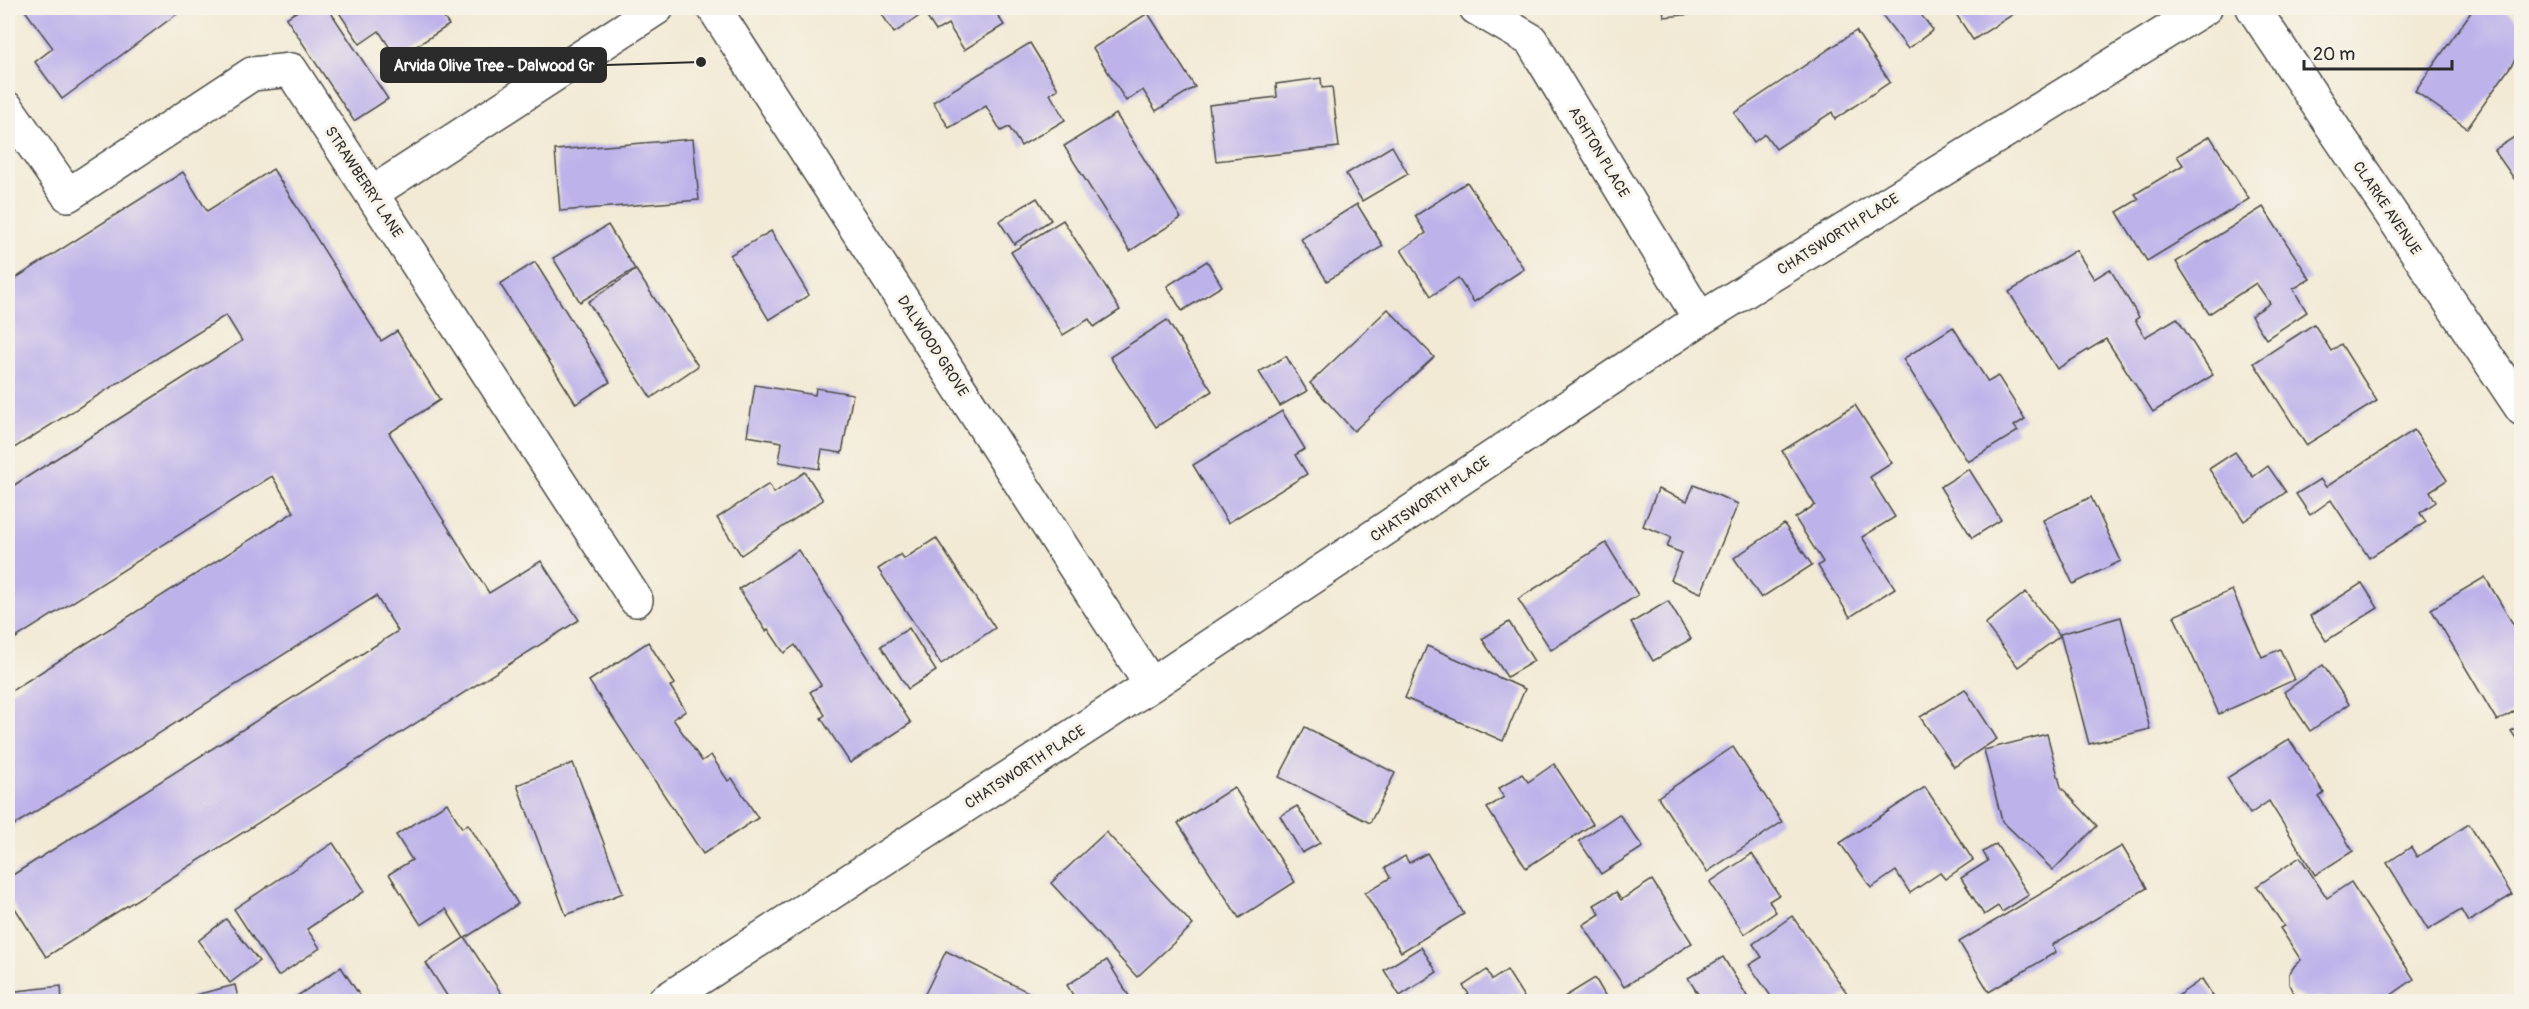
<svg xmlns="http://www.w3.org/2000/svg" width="2529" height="1009" font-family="Pangolin,sans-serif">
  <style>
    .building { fill: #bdb3ea }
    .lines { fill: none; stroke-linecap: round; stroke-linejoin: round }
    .minor-casing { stroke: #494844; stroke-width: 36 }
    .minor { stroke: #fff; stroke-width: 33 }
    .labels { text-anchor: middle; stroke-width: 6; stroke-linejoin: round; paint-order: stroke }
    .street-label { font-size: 15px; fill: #2b2b2b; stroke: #f7f3e8 }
    .leader { fill: none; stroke: #2b2b2b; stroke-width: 2 }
    .callout-dot { fill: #2b2b2b; stroke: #f7f3e8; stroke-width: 2 }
    .callout { fill: #2b2b2b; stroke: #2b2b2b; stroke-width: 2 }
    .callout-label { font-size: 16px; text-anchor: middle; font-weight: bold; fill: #fff }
  </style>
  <rect width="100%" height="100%" fill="#f7f3e8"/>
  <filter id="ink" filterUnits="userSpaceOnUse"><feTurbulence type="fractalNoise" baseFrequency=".0167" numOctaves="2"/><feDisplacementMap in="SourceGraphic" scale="12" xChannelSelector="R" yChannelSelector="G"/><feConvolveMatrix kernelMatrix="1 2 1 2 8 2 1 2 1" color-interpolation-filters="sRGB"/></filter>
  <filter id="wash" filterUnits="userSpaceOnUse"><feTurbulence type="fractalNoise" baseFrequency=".008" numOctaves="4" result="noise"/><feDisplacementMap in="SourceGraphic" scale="24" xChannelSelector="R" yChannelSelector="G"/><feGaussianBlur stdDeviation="1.35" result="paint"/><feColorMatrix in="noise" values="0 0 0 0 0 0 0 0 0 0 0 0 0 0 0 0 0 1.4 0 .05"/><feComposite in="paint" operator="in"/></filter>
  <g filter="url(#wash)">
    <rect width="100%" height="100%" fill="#f2ead5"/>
    <g id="blocks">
      <g class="building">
        <path d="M23,8H185L62,99L35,62L53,48Z"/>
        <path d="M302,8H328L388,99L354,121L286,18Z"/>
        <path d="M336,8H437L449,25L397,59L379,31L360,44Z"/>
        <path d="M878,8H993L1004,25L964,50L948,24L936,31L924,13L894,33Z"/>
        <path d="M1098,8H1130V9L1098,11Z"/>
        <path d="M1663,8H1746V9L1664,17Z"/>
        <path d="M1886,8H1916L1933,30L1908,49L1880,12Z"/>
        <path d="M1952,8H2023L1973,40Z"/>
        <path d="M2474,8H2501L2522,22V50L2467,128L2415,91Z"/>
        <path d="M1148,13L1195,87L1156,111L1143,90L1126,101L1093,48Z"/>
        <path d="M1856,31L1890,82L1835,119L1832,112L1776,149L1765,134L1754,142L1734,113Z"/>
        <path d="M1030,43L1058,89L1050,94L1065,120L1021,146L1009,127L1001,131L986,106L949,128L933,102Z"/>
        <path d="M1321,78L1322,88L1332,87L1339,147L1216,161L1209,105L1277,97L1276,84Z"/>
        <path d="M1116,114L1181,218L1130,251L1064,146Z"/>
        <path d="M2522,132V190L2494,150Z"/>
        <path d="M2210,136L2249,199L2147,261L2117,212L2139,199L2135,194L2183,165L2177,156Z"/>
        <path d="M693,139L699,200L560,211L555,150Z"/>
        <path d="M1392,146L1408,174L1362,201L1346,174Z"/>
        <path d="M273,169L381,341L397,331L440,400L389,433L489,593L541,561L579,620L46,957L8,897V878L398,631L376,596L8,829V693L294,512L272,476L8,643V489L242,341L226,315L8,452V283L183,172L207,211Z"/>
        <path d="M1467,182L1524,269L1474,302L1458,278L1431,296L1401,250L1426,233L1415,216Z"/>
        <path d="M1037,198L1051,220L1014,244L999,221Z"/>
        <path d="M1357,204L1383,246L1327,281L1301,239Z"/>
        <path d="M2263,207L2310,279L2293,289L2307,312L2266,339L2251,316L2270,303L2256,283L2209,314L2176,262Z"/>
        <path d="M1063,220L1120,310L1094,327L1089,319L1063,335L1011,252Z"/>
        <path d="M608,225L635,269L580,302L553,258Z"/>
        <path d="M771,231L809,295L769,320L730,255Z"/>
        <path d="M2076,250L2094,279L2110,269L2139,317L2135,320L2145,337L2177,318L2213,375L2153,412L2106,339L2057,369L2009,292Z"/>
        <path d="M1207,261L1222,286L1182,311L1167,286Z"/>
        <path d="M535,262L610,382L576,404L500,284Z"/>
        <path d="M636,270L698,366L651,398L588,302Z"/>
        <path d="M1388,309L1434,357L1354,431L1310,383Z"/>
        <path d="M1167,320L1212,391L1156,427L1110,357Z"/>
        <path d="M2314,324L2331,351L2341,344L2377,401L2306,445L2254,363Z"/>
        <path d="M1953,327L1988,382L1998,376L2025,419L2014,426L2018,431L1968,462L1903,359Z"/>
        <path d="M1286,356L1307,391L1280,406L1259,372Z"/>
        <path d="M755,385L815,395L816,388L853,394L842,453L822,450L819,469L779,462L782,442L747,436Z"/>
        <path d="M1855,405L1892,463L1870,477L1895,517L1862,537L1895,588L1850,617L1818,566L1823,562L1795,518L1815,505L1782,451Z"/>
        <path d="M1282,411L1305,449L1295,455L1307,474L1228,523L1193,465Z"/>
        <path d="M2414,430L2447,480L2430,491L2436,502L2420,513L2426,522L2369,558L2331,500L2310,515L2296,494L2320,479L2326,487Z"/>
        <path d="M2235,452L2253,477L2268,466L2286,492L2244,521L2209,469Z"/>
        <path d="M1969,469L2001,520L1972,538L1940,487Z"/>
        <path d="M805,472L823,500L741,555L717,518L769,484L774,493Z"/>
        <path d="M1694,485L1738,504L1701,593L1671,580L1682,553L1667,547L1671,537L1643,526L1658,489L1687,501Z"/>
        <path d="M2091,497L2121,561L2073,584L2043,520Z"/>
        <path d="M1784,524L1812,565L1761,598L1734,558Z"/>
        <path d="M936,538L995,628L941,664L878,569L901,554L904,559Z"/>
        <path d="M1606,543L1638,595L1551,650L1518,599Z"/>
        <path d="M798,550L911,723L850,763L821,718L825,715L810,692L821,685L795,645L784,653L768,629L766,631L739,589Z"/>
        <path d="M2485,577L2522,639V707L2497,721L2431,609Z"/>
        <path d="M2362,583L2378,608L2326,641L2310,616Z"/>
        <path d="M2232,590L2262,657L2280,649L2294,680L2219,714L2174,616Z"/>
        <path d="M2026,592L2060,636L2018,667L1985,624Z"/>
        <path d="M1668,601L1691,639L1653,661L1631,623Z"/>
        <path d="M2121,617L2150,729L2089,744L2060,634Z"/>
        <path d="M1509,622L1534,661L1507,677L1482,639Z"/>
        <path d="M909,628L936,671L908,689L881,646Z"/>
        <path d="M648,642L675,684L670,686L686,711L673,719L702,761L711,755L728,781L732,778L758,818L703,854L589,681Z"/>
        <path d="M1427,646L1525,689L1503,741L1405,698Z"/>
        <path d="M2323,665L2349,704L2310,731L2284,692Z"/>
        <path d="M1965,689L1997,739L1954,767L1920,717Z"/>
        <path d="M2522,724V747L2511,731Z"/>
        <path d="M1305,727L1395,773L1370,823L1279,777Z"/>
        <path d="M2047,734L2061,787L2097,826L2053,870L2002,821L1984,750Z"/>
        <path d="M2289,739L2324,793L2319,797L2353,851L2315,875L2269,801L2250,814L2227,778Z"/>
        <path d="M1733,747L1782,822L1707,872L1658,797Z"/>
        <path d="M573,763L623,893L566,915L517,785Z"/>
        <path d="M1554,764L1593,824L1526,868L1487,808L1504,797L1498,789L1522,774L1528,782Z"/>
        <path d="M1234,787L1295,882L1239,918L1178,823Z"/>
        <path d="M1925,787L1973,860L1945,879L1940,873L1910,893L1896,871L1871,888L1840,843Z"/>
        <path d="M447,803L462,828L468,824L518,904L465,938L503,996L495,1002H451L426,963L464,938L446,909L421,925L389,874L412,860L396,835Z"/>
        <path d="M1297,806L1320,843L1302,853L1280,816Z"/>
        <path d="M1619,814L1643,847L1601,874L1579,841Z"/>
        <path d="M2469,824L2512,895L2468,922L2461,910L2428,930L2387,863L2411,847L2417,857Z"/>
        <path d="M1106,832L1193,925L1137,977L1051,883Z"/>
        <path d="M333,843L365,891L307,929L320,948L278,976L234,909Z"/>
        <path d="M1996,844L2029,895L2002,912L1998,906L1984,915L1961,878L1988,861L1983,852Z"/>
        <path d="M2122,846L2147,888L2052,945L2056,952L1989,992L1959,942Z"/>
        <path d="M1427,853L1464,914L1401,952L1365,893L1390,878L1385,868L1405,856L1409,863Z"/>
        <path d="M1752,854L1779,895L1769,901L1776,912L1744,934L1710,882Z"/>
        <path d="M2300,857L2327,898L2351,882L2414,979L2381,1002H2326L2323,997L2309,1001L2293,993L2289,984V974L2295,965L2301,960L2280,928L2284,926L2257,886Z"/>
        <path d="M1652,880L1692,943L1624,987L1583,925L1600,914L1594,905L1616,892L1621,900Z"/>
        <path d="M1792,916L1847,993L1835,1002H1775L1749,965L1762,957L1753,944Z"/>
        <path d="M226,919L259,961L230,983L198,941Z"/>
        <path d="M1421,947L1437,972L1400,996L1384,970Z"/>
        <path d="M946,951L1048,1002H921Z"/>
        <path d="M1723,957L1747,996L1738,1002H1703L1688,978Z"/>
        <path d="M1107,960L1131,999L1127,1002H1077L1067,985Z"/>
        <path d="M341,967L364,1002H297L294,998Z"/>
        <path d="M1487,970L1492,980L1507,970L1527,1002H1457L1469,994L1463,986Z"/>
        <path d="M1595,978L1609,1002H1556Z"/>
        <path d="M2202,979L2217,1002H2169Z"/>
        <path d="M235,985L239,1002H193L191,996Z"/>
        <path d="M61,986L62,1002H8V992Z"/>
      </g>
    </g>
  </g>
  <g filter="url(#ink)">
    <use href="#blocks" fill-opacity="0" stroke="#494844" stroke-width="1.5"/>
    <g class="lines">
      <g class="minor-casing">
        <g id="minor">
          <path d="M714,8L1151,685"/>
          <path d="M1476,8L1531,40L1700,319"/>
          <path d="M2253,8L2522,409"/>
          <path d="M8,109L68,195L252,74L291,70L636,600"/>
          <path d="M372,193L657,8"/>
          <path d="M663,1002L1151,685L1700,319L2205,8"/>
        </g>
      </g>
      <use href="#minor" class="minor"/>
    </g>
  </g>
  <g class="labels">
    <g class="street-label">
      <text transform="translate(1599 152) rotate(59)" y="5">ASHTON PLACE</text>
      <text transform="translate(364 182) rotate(57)" y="5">STRAWBERRY LANE</text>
      <text transform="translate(2387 208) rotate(56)" y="5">CLARKE AVENUE</text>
      <text transform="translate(1838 234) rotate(-32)" y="5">CHATSWORTH PLACE</text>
      <text transform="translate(933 346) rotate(57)" y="5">DALWOOD GROVE</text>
      <text transform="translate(1430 499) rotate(-34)" y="5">CHATSWORTH PLACE</text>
      <text transform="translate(1025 767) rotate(-33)" y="5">CHATSWORTH PLACE</text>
    </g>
  </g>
  <path class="leader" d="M701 62L606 65"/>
  <circle class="callout-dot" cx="701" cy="62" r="6"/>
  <rect class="callout" x="381" y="48" width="225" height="34" rx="6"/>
  <g class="callout-label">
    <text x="494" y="71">Arvida Olive Tree - Dalwood Gr</text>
  </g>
  <rect width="2529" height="1009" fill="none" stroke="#f7f3e8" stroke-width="30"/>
  <path d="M2304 60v9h148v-9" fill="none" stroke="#2b2b2b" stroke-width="3"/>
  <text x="2313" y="60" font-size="18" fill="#2b2b2b" stroke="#f7f3e8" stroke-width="4.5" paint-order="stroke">20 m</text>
</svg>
